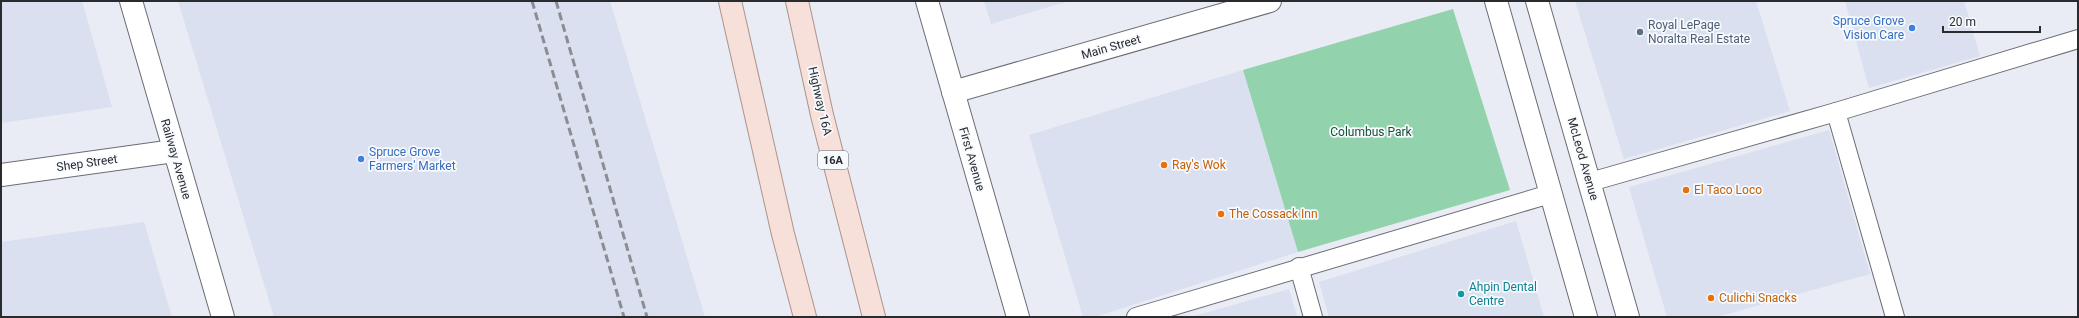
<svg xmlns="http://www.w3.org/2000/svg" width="2079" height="318" font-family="Roboto,sans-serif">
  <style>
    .built { fill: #dae0ef }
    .green { fill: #92d2ac }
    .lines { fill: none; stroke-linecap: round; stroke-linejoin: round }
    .service-casing { stroke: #6b6d75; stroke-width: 20 }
    .minor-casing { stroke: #6b6d75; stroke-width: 24 }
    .tertiary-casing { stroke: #6b6d75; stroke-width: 24 }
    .primary-casing { stroke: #ac938d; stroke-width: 24 }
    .service { stroke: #fff; stroke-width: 18 }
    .minor { stroke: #fff; stroke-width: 22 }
    .tertiary { stroke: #fff; stroke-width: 22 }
    .primary { stroke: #f7e0d9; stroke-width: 22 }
    .rail { stroke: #8b8d93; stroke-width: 3; stroke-dasharray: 8 4; stroke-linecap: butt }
    .shop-dot { fill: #3f7fe0; stroke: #f7fafe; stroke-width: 1.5 }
    .service-dot { fill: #5c6f8a; stroke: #f7fafe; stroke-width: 1.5 }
    .food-dot { fill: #e8710a; stroke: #f7fafe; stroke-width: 1.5 }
    .culture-dot { fill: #0f9aa8; stroke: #f7fafe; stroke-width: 1.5 }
    .labels { text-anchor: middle; stroke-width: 3.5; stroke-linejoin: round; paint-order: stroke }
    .shield { fill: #f7fafe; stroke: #67696c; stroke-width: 1 }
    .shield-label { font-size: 11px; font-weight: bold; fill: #292b2e }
    .shop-label { font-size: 12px; fill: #366cbe; stroke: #f7fafe; text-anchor: end }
    .service-label { font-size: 12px; fill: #4e5e75; stroke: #f7fafe; text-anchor: start }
    .street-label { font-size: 12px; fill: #292b2e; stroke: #f7fafe }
    .park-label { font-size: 12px; fill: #115233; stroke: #f7fafe }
    .food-label { font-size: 12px; fill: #c56008; stroke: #f7fafe; text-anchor: start }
    .culture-label { font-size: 12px; fill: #0d838f; stroke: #f7fafe; text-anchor: start }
  </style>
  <rect width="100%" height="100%" fill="#e9ecf4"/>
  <g class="built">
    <path d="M1,1H82L112,107L1,123Z"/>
    <path d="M178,1H610L705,317H274Z"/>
    <path d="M984,1H1069L991,24Z"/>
    <path d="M1575,1H1756L1790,111L1624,159Z"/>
    <path d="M1845,1H1964L1980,56L1869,88Z"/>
    <path d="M1243,70L1298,252L1095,317H1083L1029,135Z"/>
    <path d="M1829,130L1870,274L1717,317H1667L1629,187Z"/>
    <path d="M1516,221L1544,317H1329L1319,282Z"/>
    <path d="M144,222L172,317H1V242Z"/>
    <path d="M1289,289L1297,317H1191Z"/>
  </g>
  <path class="green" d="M1453,9L1510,190L1298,252L1243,70Z"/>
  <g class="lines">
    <g class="service-casing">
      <g id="service">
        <path d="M1836,112L1895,317"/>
        <path d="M1590,182L1836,112L2078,39"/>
        <path d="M1299,267L1313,317"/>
        <path d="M1136,317L1550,194"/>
      </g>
    </g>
    <g class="minor-casing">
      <g id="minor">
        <path d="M131,1L223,317"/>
        <path d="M927,1L1018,317"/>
        <path d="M953,92L1270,1"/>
        <path d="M1,175L174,151"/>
      </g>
    </g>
    <g class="tertiary-casing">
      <g id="tertiary">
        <path d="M1496,1L1586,317"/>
        <path d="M1537,1L1628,317"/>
      </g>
    </g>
    <g class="primary-casing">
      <g id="primary">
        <path d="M730,1L783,234L805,317"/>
        <path d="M797,1L822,115L874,317"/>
      </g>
    </g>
    <use href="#service" class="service"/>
    <use href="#minor" class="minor"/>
    <use href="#tertiary" class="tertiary"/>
    <use href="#primary" class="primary"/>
    <g class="rail">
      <path d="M532,1L624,317"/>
      <path d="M556,1L647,317"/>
    </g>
  </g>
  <g class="shop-dot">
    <circle cx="1912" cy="28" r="4"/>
    <circle cx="361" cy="159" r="4"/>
  </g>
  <circle class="service-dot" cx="1640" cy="32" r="4"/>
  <g class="food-dot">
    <circle cx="1164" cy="165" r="4"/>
    <circle cx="1686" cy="190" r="4"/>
    <circle cx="1221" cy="214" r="4"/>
    <circle cx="1711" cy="298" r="4"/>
  </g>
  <circle class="culture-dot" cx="1461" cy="294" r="4"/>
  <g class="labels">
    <rect class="shield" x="818" y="151" width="30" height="18" rx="3"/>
    <g class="shield-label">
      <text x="833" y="164">16A</text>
    </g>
    <g class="shop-label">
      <text x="1904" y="25">Spruce Grove<tspan x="1904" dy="14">Vision Care</tspan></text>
      <text x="369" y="156" text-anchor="start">Spruce Grove<tspan x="369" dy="14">Farmers' Market</tspan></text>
    </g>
    <g class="service-label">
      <text x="1648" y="29">Royal LePage<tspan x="1648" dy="14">Noralta Real Estate</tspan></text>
    </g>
    <g class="street-label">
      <text transform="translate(1111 47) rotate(-16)" y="4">Main Street</text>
      <text transform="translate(820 101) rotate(77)" y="4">Highway 16A</text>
      <text transform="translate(176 159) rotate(74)" y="4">Railway Avenue</text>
      <text transform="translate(972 159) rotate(74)" y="4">First Avenue</text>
      <text transform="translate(1583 159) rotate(74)" y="4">McLeod Avenue</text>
      <text transform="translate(87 163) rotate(-8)" y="4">Shep Street</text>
    </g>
    <g class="park-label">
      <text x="1371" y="136">Columbus Park</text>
    </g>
    <g class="food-label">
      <text x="1172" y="169">Ray's Wok</text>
      <text x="1694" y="194">El Taco Loco</text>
      <text x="1229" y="218">The Cossack Inn</text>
      <text x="1719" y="302">Culichi Snacks</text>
    </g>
    <g class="culture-label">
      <text x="1469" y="291">Ahpin Dental<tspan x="1469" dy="14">Centre</tspan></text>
    </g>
  </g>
  <rect width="2079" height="318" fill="none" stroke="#292b2e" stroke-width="4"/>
  <path d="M1943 26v6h97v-6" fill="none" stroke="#292b2e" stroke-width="2"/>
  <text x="1949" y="26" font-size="12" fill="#292b2e" stroke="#f7fafe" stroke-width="3" paint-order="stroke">20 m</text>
</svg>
